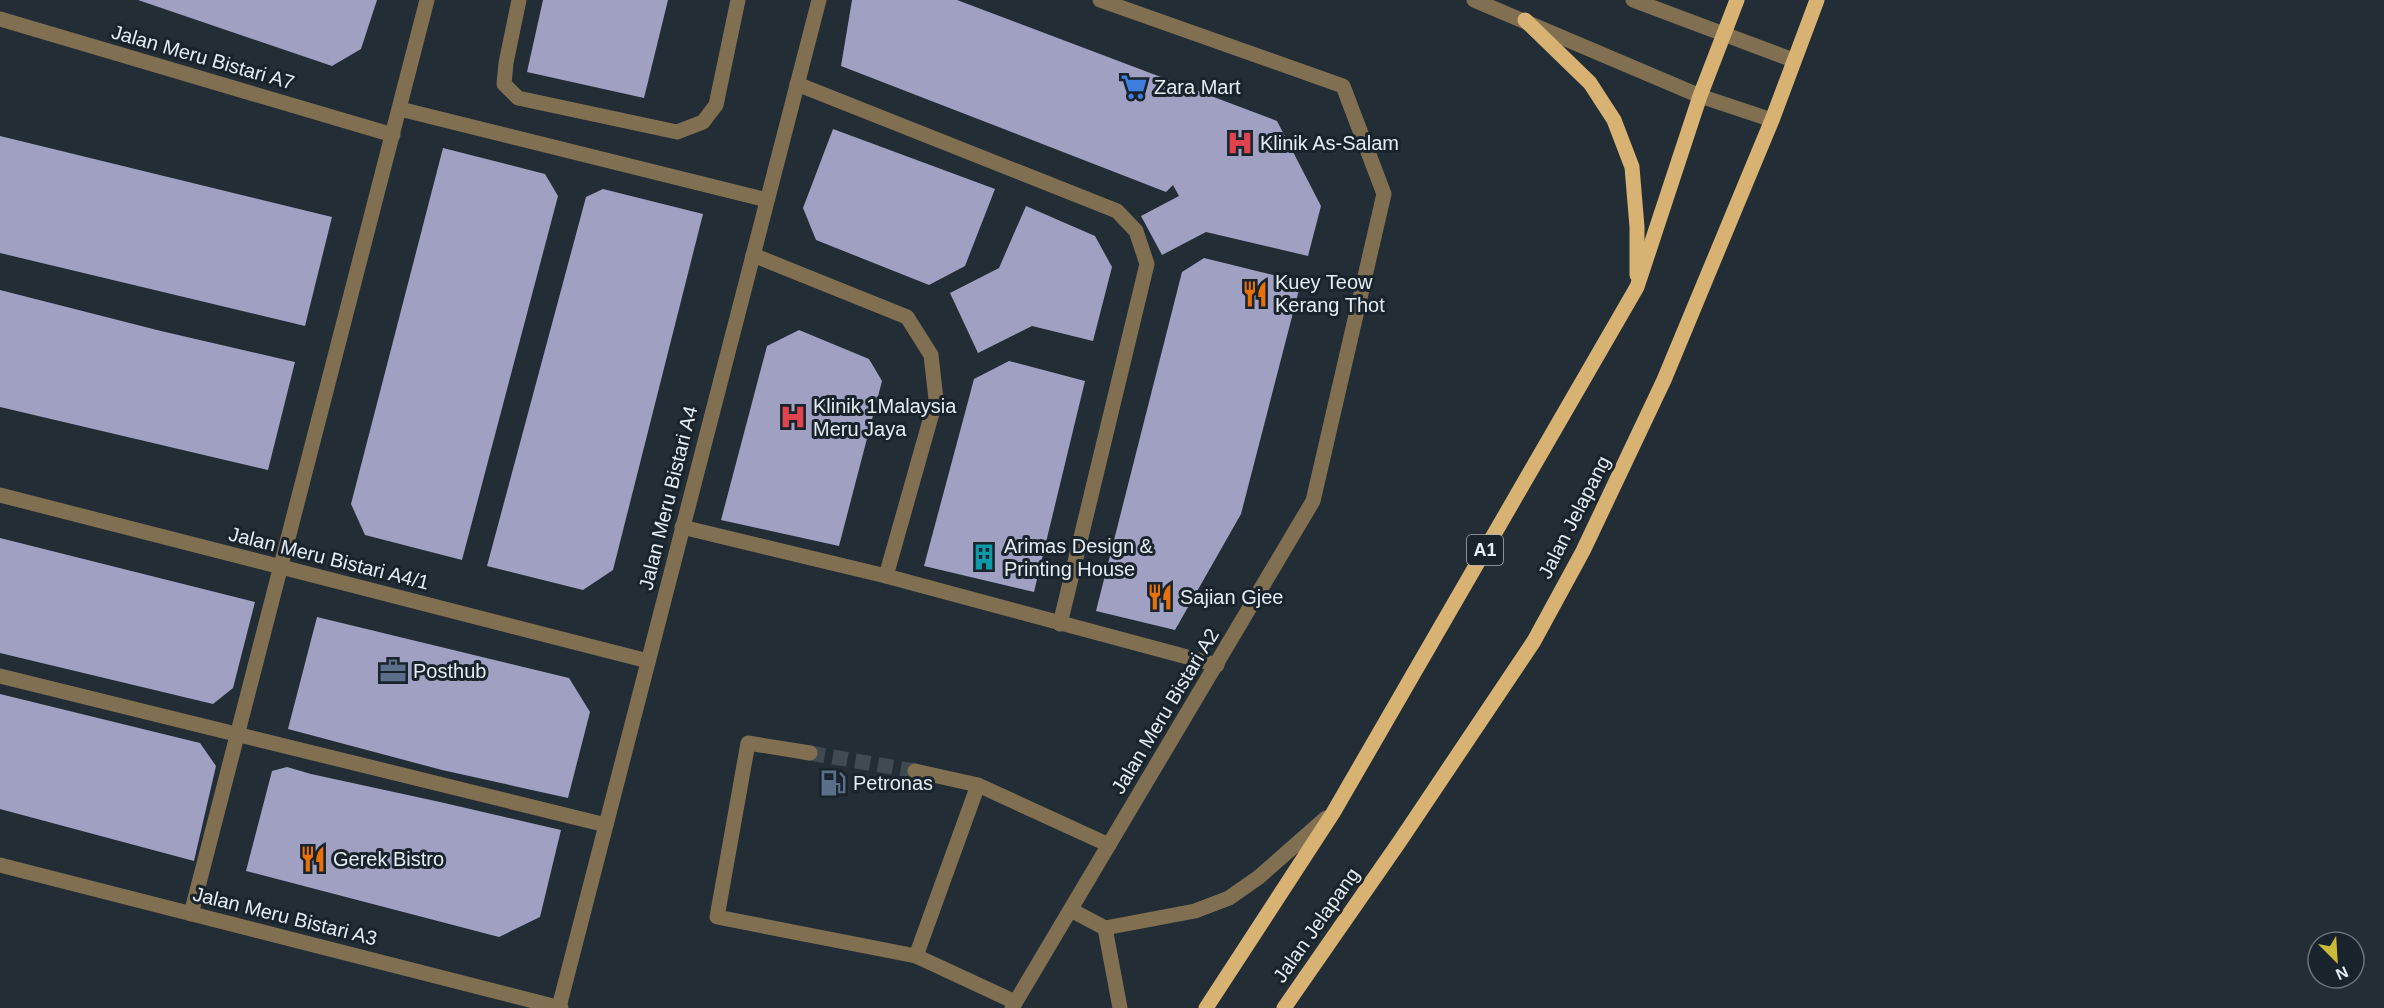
<svg xmlns="http://www.w3.org/2000/svg" width="2384" height="1008" font-family="Arial,sans-serif">
  <style>
    .building { fill: #a0a0c2 }
    .lines { fill: none; stroke-linecap: round; stroke-linejoin: round }
    .minor-tunnel { stroke: #3f4a51; stroke-width: 15; stroke-dasharray: 15 8; stroke-linecap: butt }
    .minor { stroke: #816f51; stroke-width: 15 }
    .major { stroke: #d8b272; stroke-width: 15 }
    .labels { text-anchor: middle; stroke-width: 6; stroke-linejoin: round; paint-order: stroke }
    .shield { fill: #19232b; stroke: #a8b0b6; stroke-width: 1.5 }
    .shield-label { font-size: 18px; font-weight: bold; fill: #e5ecf2 }
    .street-label { font-size: 20px; fill: #e5ecf2; stroke: #19232b }
    .poi-label { font-size: 20px; fill: #e5ecf2; stroke: #19232b; text-anchor: start }
  </style>
  <rect width="100%" height="100%" fill="#222d35"/>
  <g class="building">
    <path d="M138,0H377L361,49L332,66Z"/>
    <path d="M543,0H668L644,98L527,72Z"/>
    <path d="M852,0H957L1277,121L1321,206L1308,256L1206,232L1162,255L1141,216L1179,196L1173,185L1166,192L841,66Z"/>
    <path d="M833,129L995,189L965,266L929,285L816,240L803,208Z"/>
    <path d="M0,136L332,217L305,326L0,253Z"/>
    <path d="M443,148L545,174L558,196L462,560L365,535L351,504Z"/>
    <path d="M603,189L703,214L613,570L583,590L487,566L586,197Z"/>
    <path d="M1026,206L1095,236L1112,267L1093,341L1032,326L978,353L950,293L999,268Z"/>
    <path d="M1204,258L1301,282L1241,514L1175,630L1096,611L1182,272Z"/>
    <path d="M0,290L161,331L295,362L268,470L0,407Z"/>
    <path d="M799,330L869,359L882,381L839,546L721,520L767,346Z"/>
    <path d="M1009,361L1085,381L1034,592L924,566L974,379Z"/>
    <path d="M0,538L255,602L233,688L213,704L0,653Z"/>
    <path d="M317,617L569,678L590,712L568,798L442,770L288,729Z"/>
    <path d="M0,694L200,743L216,766L194,861L0,809Z"/>
    <path d="M287,767L311,774L440,802L561,830L540,917L499,937L246,871L272,771Z"/>
  </g>
  <g class="lines">
    <path class="minor-tunnel" d="M810,753L915,771"/>
    <g class="minor">
      <path d="M519,0L506,63L504,84L518,98L677,132L703,122L716,105L738,0"/>
      <path d="M1474,0L1700,96L1772,120"/>
      <path d="M1633,0L1793,60"/>
      <path d="M0,19L393,135"/>
      <path d="M797,84L1117,211L1136,231L1147,264L1060,624"/>
      <path d="M400,109L767,200"/>
      <path d="M753,255L907,317L931,355L936,399L886,576"/>
      <path d="M0,495L648,661"/>
      <path d="M682,527L886,576L1217,665"/>
      <path d="M0,676L606,825"/>
      <path d="M810,753L748,743L717,917L916,956L1015,1002"/>
      <path d="M915,771L978,785L1109,845"/>
      <path d="M0,865L561,1008"/>
      <path d="M1071,910L1105,928L1195,911L1229,898L1259,877L1326,818"/>
      <path d="M191,914L427,0"/>
      <path d="M1105,928L1120,1008"/>
      <path d="M916,956L978,785"/>
      <path d="M559,1007L819,0"/>
      <path d="M1012,1008L1313,501L1384,194L1343,86L1100,0"/>
    </g>
    <g class="major">
      <path d="M1525,20L1590,83L1614,120L1632,167L1637,227V275"/>
      <path d="M1206,1008L1333,813L1637,287L1700,96L1737,0"/>
      <path d="M1284,1008L1400,841L1534,641L1583,551L1664,380L1772,120L1817,0"/>
    </g>
  </g>
  <defs>
    <g id="supermarket-bare" transform="scale(2.07)"><path d="M-6-5.5h2.5l.6 2H6L4.5 2H-2.5L-4.4-4H-6ZM-1.5 3.2a1.3 1.3 0 1 0 .1 0ZM3 3.2a1.3 1.3 0 1 0 .1 0Z" fill="#3f7fe0" stroke="#19232b" stroke-width="2.5" paint-order="stroke"/></g>
    <g id="hospital-bare" transform="scale(2.07)"><path d="M-5-5h3v3.5h4V-5h3V5h-3V1.5h-4V5h-3Z" fill="#e0444e" stroke="#19232b" stroke-width="2.5" paint-order="stroke"/></g>
    <g id="restaurant-bare" transform="scale(2.07)"><path d="M-5-6h1v4h1v-4h1v4h1v-4h1v5L-1.5 .5V6h-2V.5L-5-1ZM5-6V6H3V1.5H1.5Q1.5-4 5-6Z" fill="#e8710a" stroke="#19232b" stroke-width="2.5" paint-order="stroke"/></g>
    <g id="building-bare" transform="scale(2.07)"><path d="M-4-6H4V6H1V3H-1V6H-4ZM-2.5-4.3h1.7v1.8h-1.7ZM.8-4.3h1.7v1.8H.8ZM-2.5-1h1.7V.8h-1.7ZM.8-1h1.7V.8H.8Z" fill="#0f9aa8" stroke="#19232b" stroke-width="2.5" paint-order="stroke"/></g>
    <g id="office-bare" transform="scale(2.07)"><path d="M-6-3h4V-5.5h4V-3h4V5H-6ZM-1-4.5V-3h2v-1.5ZM-6 0V1H6V0Z" fill="#5c6f8a" stroke="#19232b" stroke-width="2.5" paint-order="stroke"/></g>
    <g id="fuel-bare" transform="scale(2.07)"><path d="M-5.5-6h7V0h2V4h1.3V-2.5L3-4.5l.8-.8L6-3V5H2.5V1h-1V6h-7ZM-4.2-4.7v3.2H.2V-4.7Z" fill="#5c6f8a" stroke="#19232b" stroke-width="2.5" paint-order="stroke"/></g>
  </defs>
  <g fill-rule="evenodd">
    <use href="#supermarket-bare" x="1134" y="87"/>
    <use href="#hospital-bare" x="1240" y="143"/>
    <use href="#restaurant-bare" x="1255" y="294"/>
    <use href="#hospital-bare" x="793" y="417"/>
    <use href="#building-bare" x="984" y="557"/>
    <use href="#restaurant-bare" x="1160" y="597"/>
    <use href="#office-bare" x="393" y="671"/>
    <use href="#fuel-bare" x="833" y="783"/>
    <use href="#restaurant-bare" x="313" y="859"/>
  </g>
  <g class="labels">
    <rect class="shield" x="1467" y="535" width="36" height="30" rx="4.5"/>
    <g class="shield-label">
      <text x="1485" y="556">A1</text>
    </g>
    <g class="street-label">
      <text transform="translate(203 57) rotate(16)" y="7">Jalan Meru Bistari A7</text>
      <text transform="translate(668 498) rotate(-76)" y="7">Jalan Meru Bistari A4</text>
      <text transform="translate(1574 517) rotate(-63)" y="7">Jalan Jelapang</text>
      <text transform="translate(329 558) rotate(14)" y="7">Jalan Meru Bistari A4/1</text>
      <text transform="translate(1165 711) rotate(-59)" y="7">Jalan Meru Bistari A2</text>
      <text transform="translate(285 916) rotate(14)" y="7">Jalan Meru Bistari A3</text>
      <text transform="translate(1316 925) rotate(-55)" y="7">Jalan Jelapang</text>
    </g>
    <g class="poi-label">
      <text x="1154" y="94">Zara Mart</text>
      <text x="1260" y="150">Klinik As-Salam</text>
      <text x="1275" y="289">Kuey Teow<tspan x="1275" dy="23">Kerang Thot</tspan></text>
      <text x="813" y="413">Klinik 1Malaysia<tspan x="813" dy="23">Meru Jaya</tspan></text>
      <text x="1004" y="553">Arimas Design &amp;<tspan x="1004" dy="23">Printing House</tspan></text>
      <text x="1180" y="604">Sajian Gjee</text>
      <text x="413" y="678">Posthub</text>
      <text x="853" y="790">Petronas</text>
      <text x="333" y="866">Gerek Bistro</text>
    </g>
  </g>
  <g transform="translate(2336 960) rotate(156)"><circle r="28" fill="#19232b" stroke="#6b737b" stroke-width="1.5"/>
  <path d="M0-4.5L10 22L0 15L-10 22Z" fill="#c9ba3a"/>
  <text y="-9" font-size="16" font-weight="bold" text-anchor="middle" fill="#e5ecf2">N</text>
  </g>
</svg>
